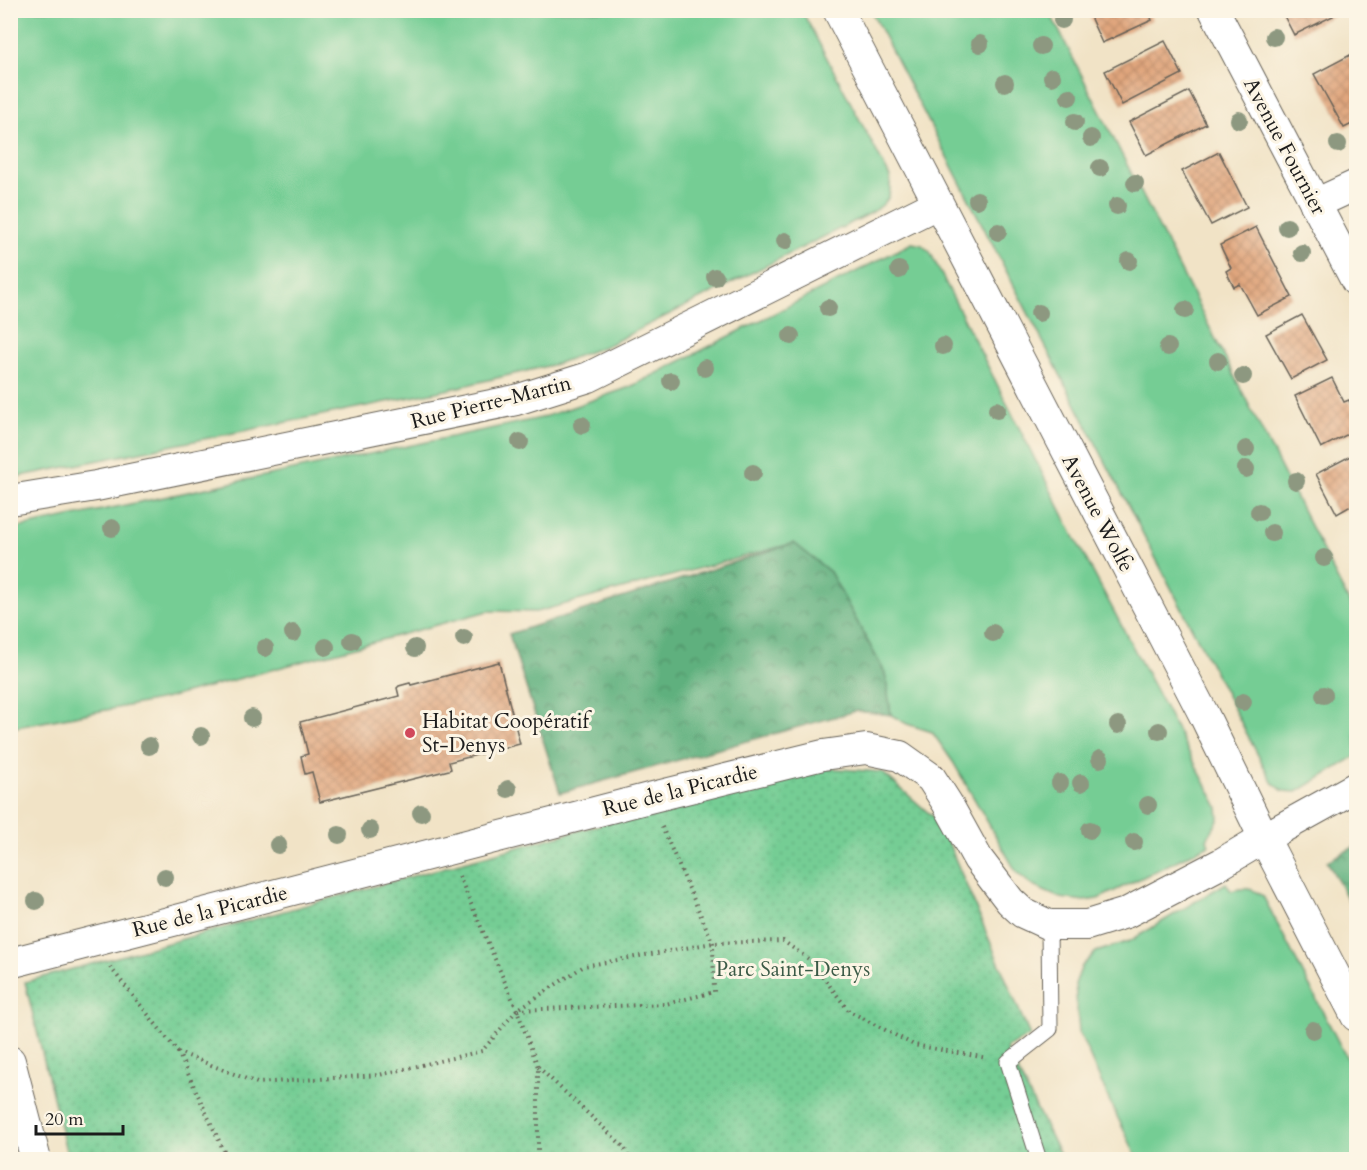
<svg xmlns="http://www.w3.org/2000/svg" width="1367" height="1170" font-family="Cardo,serif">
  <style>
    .grass { fill: #74cd94; stroke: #487458; stroke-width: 1.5 }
    .forest { fill: url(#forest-crowns); stroke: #3e664d; stroke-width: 1.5 }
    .park { fill: url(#park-dots); stroke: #487458; stroke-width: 1.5 }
    .building { fill: url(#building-cross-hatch) }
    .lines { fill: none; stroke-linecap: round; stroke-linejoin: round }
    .service-casing { stroke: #676258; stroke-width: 17 }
    .minor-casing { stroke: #676258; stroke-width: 32 }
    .path { stroke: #676258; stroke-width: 4; stroke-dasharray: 1.5 4.5; stroke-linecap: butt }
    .service { stroke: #fff; stroke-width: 15 }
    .minor { stroke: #fff; stroke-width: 30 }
    .tree { fill: #8d9880 }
    .poi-dot { fill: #d1495b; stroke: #fcf5e5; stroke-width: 2 }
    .labels { text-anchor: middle; stroke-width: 6; stroke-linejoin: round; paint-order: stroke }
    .street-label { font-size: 21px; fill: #1c1c1c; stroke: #fcf5e5 }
    .poi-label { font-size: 21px; fill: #1c1c1c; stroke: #fcf5e5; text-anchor: start }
    .park-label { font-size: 21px; fill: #3b5a46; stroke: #fcf5e5 }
  </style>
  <defs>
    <pattern id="forest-crowns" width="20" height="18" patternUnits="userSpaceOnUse" patternTransform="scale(1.5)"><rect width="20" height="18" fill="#5fb07e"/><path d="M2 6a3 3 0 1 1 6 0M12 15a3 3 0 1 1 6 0" fill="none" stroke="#4e8e66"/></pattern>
    <pattern id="park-dots" width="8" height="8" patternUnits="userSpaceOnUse" patternTransform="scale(1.5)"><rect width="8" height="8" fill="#74cd94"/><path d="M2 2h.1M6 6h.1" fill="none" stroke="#64af7f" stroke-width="1.8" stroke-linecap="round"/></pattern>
    <pattern id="building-cross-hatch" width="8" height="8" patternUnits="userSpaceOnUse" patternTransform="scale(1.5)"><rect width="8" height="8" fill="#e0a67d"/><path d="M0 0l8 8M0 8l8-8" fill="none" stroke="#c08e6b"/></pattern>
  </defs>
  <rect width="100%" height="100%" fill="#fcf5e5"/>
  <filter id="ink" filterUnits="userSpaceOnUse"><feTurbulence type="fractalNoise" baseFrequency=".0167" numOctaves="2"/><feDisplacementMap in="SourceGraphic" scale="12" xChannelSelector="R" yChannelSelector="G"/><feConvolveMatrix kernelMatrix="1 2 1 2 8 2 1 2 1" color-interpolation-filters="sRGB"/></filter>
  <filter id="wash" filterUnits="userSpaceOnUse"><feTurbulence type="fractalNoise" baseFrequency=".008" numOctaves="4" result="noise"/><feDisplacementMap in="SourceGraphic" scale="24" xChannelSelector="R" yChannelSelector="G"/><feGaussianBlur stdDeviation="1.35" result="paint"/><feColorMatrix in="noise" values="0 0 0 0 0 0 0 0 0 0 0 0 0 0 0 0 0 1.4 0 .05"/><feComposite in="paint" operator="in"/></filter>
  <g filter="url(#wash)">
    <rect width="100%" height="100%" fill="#f1e3c6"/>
    <g class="grass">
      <path d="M11,10L802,11L890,177C891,198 889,202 871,213L608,345L556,364L446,390L11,478Z"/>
      <path d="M871,11H1049L1356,616V756L1297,792L1283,791L1272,782Z"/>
      <path d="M912,243L922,245L930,252L1076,540L1218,807L1219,819L1207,839L1209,845L1098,899L1084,901L1060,898L1035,887L1017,873L953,762L932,732L907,724L891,715L885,673L830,572L794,543L536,612L488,611L164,699L11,728V529L541,418L630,387Z"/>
      <path d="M1226,883L1231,891C1245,887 1252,888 1263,896L1356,1076V1159H1138L1110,1102L1079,1032L1075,984L1082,966L1096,952L1130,941Z"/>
    </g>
    <g class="forest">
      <path d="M794,543L830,572L885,673L891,715L856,711L560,793L509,634Z"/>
      <path d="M1356,846V914L1327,861Z"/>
    </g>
    <path class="park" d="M811,767L882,772L940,823L1030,1036L1006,1048L1062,1159H68L25,982Z"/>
    <g id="blocks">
      <g class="building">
        <path d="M1087,10H1148L1152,20L1102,43Z"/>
        <path d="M1281,10H1330L1333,16L1294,35Z"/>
        <path d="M1165,41L1182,74L1122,105L1105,71Z"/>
        <path d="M1352,54L1356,63V122L1344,128L1314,74Z"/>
        <path d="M1189,91L1206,124L1146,155L1129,122Z"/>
        <path d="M1219,152L1247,207L1211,225L1182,171Z"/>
        <path d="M1256,227L1292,297L1257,315L1240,284L1234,287L1226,271L1231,268L1220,245Z"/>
        <path d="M1302,315L1327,360L1291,379L1266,334Z"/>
        <path d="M1332,378L1344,402L1349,400L1356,416V430L1321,448L1295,396Z"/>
        <path d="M1356,453V503L1337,514L1316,474Z"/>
        <path d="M499,662L520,744L449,762L451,769L449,770L320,802L312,772L305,774L301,756L308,754L300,722L399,696L397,688L399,686L410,683L411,685Z"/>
      </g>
    </g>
  </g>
  <g filter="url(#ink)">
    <use href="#blocks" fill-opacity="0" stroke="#676258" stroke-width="1.5"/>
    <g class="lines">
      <g class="service-casing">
        <path id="service" d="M1039,1160L1008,1062L1050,1029L1049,925"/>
      </g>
      <g class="minor-casing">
        <g id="minor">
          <path d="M838,10L1204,715L1264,838L1356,1016"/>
          <path d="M1214,10L1356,281"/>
          <path d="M1315,204L1356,185"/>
          <path d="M10,500L96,486L516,400L589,377L937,204"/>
          <path d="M10,963L649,798L823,755L866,749L900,756L931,778L947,803L978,859L1010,901L1023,913L1049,925H1087L1126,913L1222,863L1264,838L1356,787"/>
          <path d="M10,1061L36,1160"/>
        </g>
      </g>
      <g class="path">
        <path d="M459,876L517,1010L538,1067V1160"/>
        <path d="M110,967L178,1052L257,1083L379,1075L482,1051L517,1010L584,966L713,943L783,941L810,960L849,1011L914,1045L987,1058"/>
        <path d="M518,1010L666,1004L714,992L713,943L661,825"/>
        <path d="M178,1052L228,1160"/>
        <path d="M538,1067L624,1147L630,1160"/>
      </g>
      <use href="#service" class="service"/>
      <use href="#minor" class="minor"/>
    </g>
    <g class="tree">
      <circle cx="1062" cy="20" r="9"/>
      <circle cx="1274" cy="37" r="9"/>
      <circle cx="980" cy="44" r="9"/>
      <circle cx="1041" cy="46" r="9"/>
      <circle cx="1052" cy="77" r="9"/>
      <circle cx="1005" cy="83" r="9"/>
      <circle cx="1069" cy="97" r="9"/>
      <circle cx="1239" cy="120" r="9"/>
      <circle cx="1075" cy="122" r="9"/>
      <circle cx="1091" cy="138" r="9"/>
      <circle cx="1338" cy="144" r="9"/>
      <circle cx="1100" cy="168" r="9"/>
      <circle cx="1135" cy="183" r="9"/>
      <circle cx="977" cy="200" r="9"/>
      <circle cx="1117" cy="206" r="9"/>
      <circle cx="1287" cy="227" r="9"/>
      <circle cx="998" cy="232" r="9"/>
      <circle cx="785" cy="241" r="9"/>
      <circle cx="1302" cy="253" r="9"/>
      <circle cx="1129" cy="261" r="9"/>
      <circle cx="899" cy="270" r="9"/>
      <circle cx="715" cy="277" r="9"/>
      <circle cx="828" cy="308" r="9"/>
      <circle cx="1185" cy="310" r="9"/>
      <circle cx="1039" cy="313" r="9"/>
      <circle cx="791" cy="336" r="9"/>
      <circle cx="943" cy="346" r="9"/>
      <circle cx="1168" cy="347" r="9"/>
      <circle cx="1218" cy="361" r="9"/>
      <circle cx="705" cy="368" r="9"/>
      <circle cx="1243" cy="376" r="9"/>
      <circle cx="671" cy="381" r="9"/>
      <circle cx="997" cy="410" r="9"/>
      <circle cx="582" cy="425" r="9"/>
      <circle cx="520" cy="442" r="9"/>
      <circle cx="1246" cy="449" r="9"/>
      <circle cx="1246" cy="469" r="9"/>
      <circle cx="753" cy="473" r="9"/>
      <circle cx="1296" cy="481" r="9"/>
      <circle cx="1259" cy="512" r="9"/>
      <circle cx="112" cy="528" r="9"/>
      <circle cx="1272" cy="533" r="9"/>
      <circle cx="1324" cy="558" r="9"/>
      <circle cx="293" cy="633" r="9"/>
      <circle cx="993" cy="633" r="9"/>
      <circle cx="464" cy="638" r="9"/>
      <circle cx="352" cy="641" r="9"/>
      <circle cx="326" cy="647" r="9"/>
      <circle cx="265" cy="648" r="9"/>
      <circle cx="415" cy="648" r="9"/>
      <circle cx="1324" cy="695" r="9"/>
      <circle cx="1243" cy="702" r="9"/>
      <circle cx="252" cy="718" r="9"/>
      <circle cx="1118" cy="725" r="9"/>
      <circle cx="1159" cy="731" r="9"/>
      <circle cx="201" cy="736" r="9"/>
      <circle cx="149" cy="746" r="9"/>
      <circle cx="1100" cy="759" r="9"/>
      <circle cx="1060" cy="783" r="9"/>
      <circle cx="1081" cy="783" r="9"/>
      <circle cx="508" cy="789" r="9"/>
      <circle cx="1148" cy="805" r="9"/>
      <circle cx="421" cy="813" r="9"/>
      <circle cx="370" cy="830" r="9"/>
      <circle cx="1090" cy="830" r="9"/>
      <circle cx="339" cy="835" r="9"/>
      <circle cx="1134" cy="842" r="9"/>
      <circle cx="278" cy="845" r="9"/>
      <circle cx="165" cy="877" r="9"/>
      <circle cx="36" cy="901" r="9"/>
      <circle cx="1313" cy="1030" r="9"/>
    </g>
  </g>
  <circle class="poi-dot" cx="410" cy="733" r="6"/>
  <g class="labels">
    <g class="street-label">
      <text transform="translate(1285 146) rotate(62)" y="7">Avenue Fournier</text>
      <text transform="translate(491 402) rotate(-14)" y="7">Rue Pierre-Martin</text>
      <text transform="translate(1098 513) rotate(62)" y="7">Avenue Wolfe</text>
      <text transform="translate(680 790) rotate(-14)" y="7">Rue de la Picardie</text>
      <text transform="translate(210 911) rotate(-14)" y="7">Rue de la Picardie</text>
    </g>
    <g class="poi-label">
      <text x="422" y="728">Habitat Coopératif<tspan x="422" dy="24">St-Denys</tspan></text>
    </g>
    <g class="park-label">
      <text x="793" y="976">Parc Saint-Denys</text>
    </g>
  </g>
  <rect width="1367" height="1170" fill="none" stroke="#fcf5e5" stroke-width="36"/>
  <path d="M36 1125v9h87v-9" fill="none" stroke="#1c1c1c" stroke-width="3"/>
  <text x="45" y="1125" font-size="18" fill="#1c1c1c" stroke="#fcf5e5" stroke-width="4.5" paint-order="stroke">20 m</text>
</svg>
